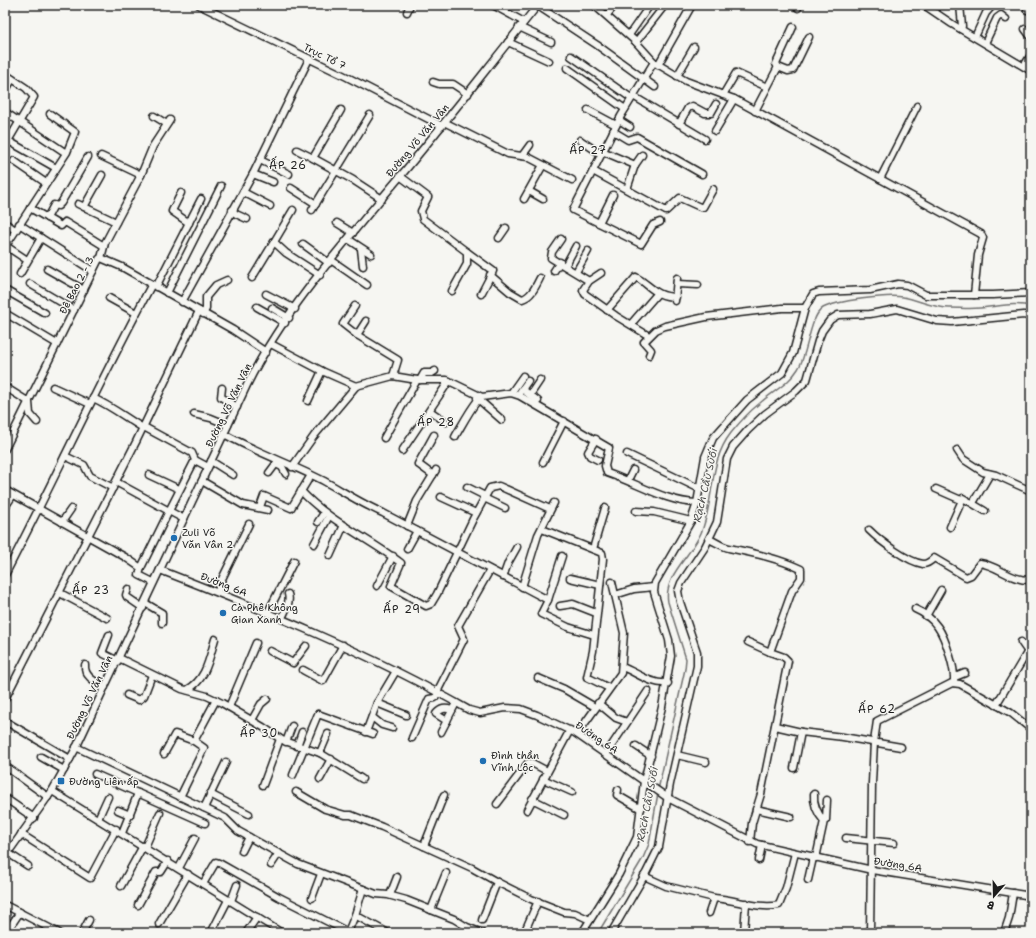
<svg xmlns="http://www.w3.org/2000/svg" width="1036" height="938" font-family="'Shantell Sans',sans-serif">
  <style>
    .built { fill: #e6e6e2 }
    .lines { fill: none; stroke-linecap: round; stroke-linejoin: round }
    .stream { stroke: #727271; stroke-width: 1.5 }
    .minor-casing { stroke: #1c1c1c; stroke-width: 9 }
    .minor { stroke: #f6f6f2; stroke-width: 6 }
    .poi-dot { fill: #1f6fb2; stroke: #f6f6f2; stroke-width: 1.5 }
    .labels { text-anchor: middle; stroke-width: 3; stroke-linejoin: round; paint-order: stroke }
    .street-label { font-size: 10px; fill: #1c1c1c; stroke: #f6f6f2 }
    .poi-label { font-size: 10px; fill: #1c1c1c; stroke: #f6f6f2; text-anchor: start }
    .neighbourhood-label { font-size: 11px; letter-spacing: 1px; fill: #1c1c1c; stroke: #f6f6f2 }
    .water-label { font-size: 11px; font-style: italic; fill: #565654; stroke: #f6f6f2 }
  </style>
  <rect width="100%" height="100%" fill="#f6f6f2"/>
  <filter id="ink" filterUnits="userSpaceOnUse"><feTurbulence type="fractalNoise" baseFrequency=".025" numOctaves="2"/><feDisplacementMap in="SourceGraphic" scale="8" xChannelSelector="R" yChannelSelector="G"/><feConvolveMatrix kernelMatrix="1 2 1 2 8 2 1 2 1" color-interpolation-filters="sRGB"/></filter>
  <g filter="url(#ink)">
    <path class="built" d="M5,666L16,672L8,688L5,687Z"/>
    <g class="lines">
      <g class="stream">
        <path d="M658,790L685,669L686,659L668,602C663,576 691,556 701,533C715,501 708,462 731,433C739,423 750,411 760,403C773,391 789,384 798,369C808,355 809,317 823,308C836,301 888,294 903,297C919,300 933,308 950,308C960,308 970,309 980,308C997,307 1014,302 1031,306"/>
        <path d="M598,933L643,858L649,844L658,793"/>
      </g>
      <g class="minor-casing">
        <g id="minor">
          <path d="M199,5L347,77L442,126"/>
          <path d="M493,5L524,22"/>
          <path d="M594,5L635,41L654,62L686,81L734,99L981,234L983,238L978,255L974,295"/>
          <path d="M793,5L798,8"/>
          <path d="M924,5L952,24L1031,71"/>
          <path d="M960,5L962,26L961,29"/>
          <path d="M538,6L597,45L655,87"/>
          <path d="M1027,10L1031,5"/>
          <path d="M407,12L410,5"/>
          <path d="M607,15L615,5"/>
          <path d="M519,27L551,42"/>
          <path d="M793,27L776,64L778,67L788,71L793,70L809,37"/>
          <path d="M1025,29L1031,37"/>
          <path d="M629,35L650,5"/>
          <path d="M975,37L986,13L993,5"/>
          <path d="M508,42L549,61"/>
          <path d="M636,42L665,5"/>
          <path d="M985,43L997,18L1001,15L1006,19"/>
          <path d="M571,56L631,98"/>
          <path d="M658,65L692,5"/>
          <path d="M1024,66L1031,55"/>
          <path d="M567,68L625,109"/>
          <path d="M5,74L26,88L34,97L8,141"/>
          <path d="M677,76L694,47"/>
          <path d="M433,82L439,84H453L468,94"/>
          <path d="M5,92L12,79"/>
          <path d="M723,95L736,73L767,87"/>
          <path d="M633,96L705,139"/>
          <path d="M341,110L313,158L353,180L382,199"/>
          <path d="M588,110L616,125"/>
          <path d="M755,111L778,67"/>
          <path d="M5,112L66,153"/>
          <path d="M154,116L167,124"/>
          <path d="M619,120L630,127"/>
          <path d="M446,123L508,154L528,157L572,180"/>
          <path d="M679,124L688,108L692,106L705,113H711L716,104"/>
          <path d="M613,131L628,140L637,137L702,174"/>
          <path d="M715,131L734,99"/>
          <path d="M5,139L56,168"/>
          <path d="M580,140L601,154"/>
          <path d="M297,150L313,158"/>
          <path d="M602,151L635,165"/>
          <path d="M101,156L141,175"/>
          <path d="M522,156L530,145"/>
          <path d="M260,160L289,174"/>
          <path d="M14,161L46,183"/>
          <path d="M593,171L666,211L680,198L700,207H703L713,189"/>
          <path d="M253,174L273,182"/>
          <path d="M400,176L428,197L421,211L423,219L467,252V264L452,291"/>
          <path d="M880,179L917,106"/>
          <path d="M291,188L316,204"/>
          <path d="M627,189L635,165L642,155"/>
          <path d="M529,191L543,199"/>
          <path d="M243,192L270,206"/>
          <path d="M181,193L172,211L189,223"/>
          <path d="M613,195L599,223L573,210L621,116L654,62"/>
          <path d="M524,199L543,165"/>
          <path d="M78,204L116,222"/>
          <path d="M84,207L102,175"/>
          <path d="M30,208L61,226L65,222L104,246"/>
          <path d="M232,210L236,214L247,219"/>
          <path d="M293,210L274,242L286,253L320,275"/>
          <path d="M312,210L370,115"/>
          <path d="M47,218L54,205L58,206L61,203L88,157"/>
          <path d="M5,223L15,230"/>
          <path d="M337,223L353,233"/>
          <path d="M599,223L641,244L653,225L660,222"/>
          <path d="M19,224L93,271"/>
          <path d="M499,238L506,228"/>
          <path d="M348,239L371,254"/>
          <path d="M561,239L552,252L551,258L589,281"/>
          <path d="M303,244L329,263"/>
          <path d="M6,246L27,260"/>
          <path d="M5,247L67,152L75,132L50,114"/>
          <path d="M361,249L363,266"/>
          <path d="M467,252L493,271L481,294"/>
          <path d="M101,258L105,243L141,175L153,146L170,120"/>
          <path d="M331,260L367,285"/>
          <path d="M565,266L576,246"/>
          <path d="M47,269L84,290"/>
          <path d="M554,271L560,262"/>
          <path d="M576,272L588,251"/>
          <path d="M601,273L589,281L583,290L585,294L616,316L649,336"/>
          <path d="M20,274L41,238"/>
          <path d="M490,275L510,292L522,299C531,297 536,286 540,278"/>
          <path d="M252,278L274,242"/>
          <path d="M30,284L74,310"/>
          <path d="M677,284L698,285"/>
          <path d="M156,287L201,199"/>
          <path d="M5,290L45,313"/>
          <path d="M167,293L221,186"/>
          <path d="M266,294L295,309"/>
          <path d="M109,298L136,313"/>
          <path d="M675,301L677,278"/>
          <path d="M182,302L253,174L309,59"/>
          <path d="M355,306L343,324L357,335L398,360L393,376"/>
          <path d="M257,307L285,323"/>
          <path d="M272,308L289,318"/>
          <path d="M607,310L636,277C651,286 656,297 676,297"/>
          <path d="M5,313L57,344"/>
          <path d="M203,314L206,309V297L216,285L227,280"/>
          <path d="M631,324L657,294"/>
          <path d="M357,335L366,321"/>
          <path d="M271,344L322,371L356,386L393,376L417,380H447L482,397L511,393L520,396L609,448L605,466L607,473C637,483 666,502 697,503"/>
          <path d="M649,355L651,350L644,342L656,330L665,326L706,317L782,308H805"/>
          <path d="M420,380L424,373H432L435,371"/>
          <path d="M5,387L29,402L30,414L37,422"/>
          <path d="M53,387L90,404"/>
          <path d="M222,388L221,397L237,407"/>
          <path d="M522,389L538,401"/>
          <path d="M520,392L528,381"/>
          <path d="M511,393L523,376"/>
          <path d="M530,395L540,380"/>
          <path d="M93,398C111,406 126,418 143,428"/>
          <path d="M477,398L502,420"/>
          <path d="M308,401L322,371"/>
          <path d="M430,411L446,422"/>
          <path d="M194,414L211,418L228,425"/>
          <path d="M144,427L192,453L195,460L208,467"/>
          <path d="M224,434C256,452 291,464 324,481C344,492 362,504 383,513L548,600L541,614L568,627L594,635"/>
          <path d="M455,437C462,425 469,411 478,400"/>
          <path d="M384,438L417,380"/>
          <path d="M596,439L588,452L590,456L598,460"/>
          <path d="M5,449L99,259L101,258L122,267L233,330L266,352"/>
          <path d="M957,450L963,459L983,472L996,475L1031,491"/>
          <path d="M402,451L449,381"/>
          <path d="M627,454L700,489"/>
          <path d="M65,456L84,465L90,476L113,488"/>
          <path d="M211,461L233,475"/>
          <path d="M543,462L564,421"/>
          <path d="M276,464L282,467L286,474"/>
          <path d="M292,467L314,436L356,386"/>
          <path d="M269,473L278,461"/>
          <path d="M149,475L179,489"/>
          <path d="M433,475L418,464L434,435"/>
          <path d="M628,480L633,470"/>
          <path d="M202,481L243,505L268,510"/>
          <path d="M116,482L169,511L195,460"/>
          <path d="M467,487L485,496"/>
          <path d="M936,489L961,500"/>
          <path d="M5,490L125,557L141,568L139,575L153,582"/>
          <path d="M301,491C329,521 368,538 401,563L391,586L426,606L431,604L437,594L473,519L490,488L499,486L550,509"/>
          <path d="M441,497L476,513"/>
          <path d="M484,498L505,508"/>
          <path d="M973,503L990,474"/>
          <path d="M5,507L13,495"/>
          <path d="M260,507L264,496L291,508L311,475"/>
          <path d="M636,511L654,512L691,521"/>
          <path d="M62,522L71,509"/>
          <path d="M318,522L324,513"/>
          <path d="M407,526L417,501L436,470"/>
          <path d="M950,527L963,498L985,511"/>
          <path d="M542,529L602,553L603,559L593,651L587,677L609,688"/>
          <path d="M869,530C880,541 908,562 923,564C928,564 931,561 934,558L966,577L971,575L980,563C999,566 1011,581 1031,580"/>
          <path d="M709,539C716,542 723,547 729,548C753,553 778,558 801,569V578L792,591L770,652L784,657L788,661L761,794L752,823L750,842"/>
          <path d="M314,544L329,516"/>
          <path d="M407,549L417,531"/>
          <path d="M593,549L605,508"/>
          <path d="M330,556L344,525"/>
          <path d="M141,568L169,511L184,519"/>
          <path d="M160,570C265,611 370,653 469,710L480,713L505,708L521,709L537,715L575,733L668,798L757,844L872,870L1031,896"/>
          <path d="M5,575C55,479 100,380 152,284"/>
          <path d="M503,577L508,563L517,547"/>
          <path d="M570,578L600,585"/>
          <path d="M377,586L393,556"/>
          <path d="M522,587L538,535L554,503"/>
          <path d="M128,589L126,595L127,597L143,608"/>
          <path d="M218,592L220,583L249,524"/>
          <path d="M60,593L107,618"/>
          <path d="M615,595L634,589L654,587"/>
          <path d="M548,600L562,556"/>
          <path d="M145,603L162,613V623"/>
          <path d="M560,606L573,604L596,613"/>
          <path d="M915,609C936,618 943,633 949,653C952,663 955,672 954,683"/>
          <path d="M268,612L294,561"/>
          <path d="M926,616L941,590"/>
          <path d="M282,618C285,611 291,602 288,594"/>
          <path d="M109,635L102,653L118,661"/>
          <path d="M748,642L770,652"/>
          <path d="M1021,642L1028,652"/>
          <path d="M270,651L293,663L306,646"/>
          <path d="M119,658L182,689L207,696L222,703L263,727L282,740L320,753L362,779"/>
          <path d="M85,665C84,677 96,682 105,687"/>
          <path d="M622,667C636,672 651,685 668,683"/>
          <path d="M303,670L323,681L343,645"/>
          <path d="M955,677L965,673"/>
          <path d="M538,678L564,689L595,707"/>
          <path d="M187,690C206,680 209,659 215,639"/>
          <path d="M437,692L464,639L458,626L490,570"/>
          <path d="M127,695L139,700L144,696L152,675"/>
          <path d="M5,699L136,442L199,311"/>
          <path d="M377,703L406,715"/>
          <path d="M598,703L616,718L627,722"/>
          <path d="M996,705L1031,646"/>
          <path d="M229,707L256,643"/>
          <path d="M372,717L382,725L392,728"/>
          <path d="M252,720L261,704L267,699"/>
          <path d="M5,721L70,759"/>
          <path d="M447,721L436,714C441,708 445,708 452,710"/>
          <path d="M775,726L801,732"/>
          <path d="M366,732L377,703L396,671"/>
          <path d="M441,732L456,703"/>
          <path d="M577,734L621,673L624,633L612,582"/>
          <path d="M412,738L429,699L435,698L439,693"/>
          <path d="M194,741L216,700"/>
          <path d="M286,742L292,726"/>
          <path d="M297,746L302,732"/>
          <path d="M636,746L651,756"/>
          <path d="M76,747L225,818L238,831L298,864L376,894L388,895L406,900L454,919L467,927L482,933"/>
          <path d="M320,753L328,734"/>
          <path d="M164,754L175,734L194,741L204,748L180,797"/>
          <path d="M606,754L648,691"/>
          <path d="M677,755L706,762"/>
          <path d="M41,757L64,770"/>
          <path d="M5,766L48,797"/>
          <path d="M794,768L801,732L843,737L901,747"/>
          <path d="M95,774L205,823"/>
          <path d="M293,775L318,714L373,734"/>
          <path d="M320,779L331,759"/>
          <path d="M543,779L572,792"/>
          <path d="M263,785L280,739"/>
          <path d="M618,790L617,795L641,809"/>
          <path d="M52,791L282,933"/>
          <path d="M296,792L325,809L345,815H351L382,827L472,868L497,882L482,920"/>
          <path d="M210,794L249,814"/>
          <path d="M814,794C813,805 817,813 824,821"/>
          <path d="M5,798L34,818"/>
          <path d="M532,799L564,815"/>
          <path d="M497,804L528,763H532L547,771"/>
          <path d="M204,808L226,762"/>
          <path d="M756,809L791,817"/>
          <path d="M118,810L130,815"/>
          <path d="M527,810L570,730"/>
          <path d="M98,819L108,797"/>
          <path d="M122,833L138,793"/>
          <path d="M21,834L90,878L116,829"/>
          <path d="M846,838L894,843"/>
          <path d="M424,846L444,795"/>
          <path d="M145,847L160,813"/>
          <path d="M242,851L249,837"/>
          <path d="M8,853L28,866"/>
          <path d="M5,857L52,791L75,750L247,385C283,311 345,242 398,179C446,122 491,63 538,5"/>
          <path d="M816,858L824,821L826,820L827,800"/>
          <path d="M759,860L762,845"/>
          <path d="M271,865L279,853"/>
          <path d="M179,868L195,838"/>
          <path d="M644,876L666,886L714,898"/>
          <path d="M808,880L813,858"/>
          <path d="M497,882L531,899L564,912L575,913L590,920"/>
          <path d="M203,884L216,862L219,863L279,897L350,933"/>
          <path d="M121,886L143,846"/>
          <path d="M363,889L355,915L388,933"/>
          <path d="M390,895L397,877"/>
          <path d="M312,898L321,874"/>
          <path d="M231,901L237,885"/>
          <path d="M5,905L59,933"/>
          <path d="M138,905L156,872H161L168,861"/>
          <path d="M431,910L446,873"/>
          <path d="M709,913L714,898C735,899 760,910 779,905L786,888L795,853"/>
          <path d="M159,924L188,874"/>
          <path d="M348,932L355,915"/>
          <path d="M6,933L20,912"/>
          <path d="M82,933L89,920"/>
          <path d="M211,933L228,900"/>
          <path d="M246,933L257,917"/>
          <path d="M524,933L538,901"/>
          <path d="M582,933L619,874L637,837L644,781L662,707L671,656L669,640L654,592L655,583L691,521L697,503L705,457L713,438L747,400L782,373L793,353L805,308L813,294L819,292L870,290L898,284L907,285L926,295H993L1031,293"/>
          <path d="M611,933L646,873L659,847L670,784L697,666V652L680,602L678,591L681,583L705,547L717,522L727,459L733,447L748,430L765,414L796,391L807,380L818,341L822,331L830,320L838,315L870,314L897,309L937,321L952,322L1024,315L1031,317"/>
          <path d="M744,933L746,903"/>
          <path d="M870,933L872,783L874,742L877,721L952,683L960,684L1011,713L1031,729"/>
          <path d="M1004,933L1009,918L1013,893"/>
        </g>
      </g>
      <use href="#minor" class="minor"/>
    </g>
  </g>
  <g class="poi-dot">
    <circle cx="174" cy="538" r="4"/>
    <circle cx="223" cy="613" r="4"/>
    <circle cx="483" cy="761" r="4"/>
    <rect x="57" y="777" width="8" height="8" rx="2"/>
  </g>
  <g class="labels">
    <g class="street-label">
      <text transform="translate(325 56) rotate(26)" y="4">Trục Tổ 7</text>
      <text transform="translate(417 140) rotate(-50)" y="4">Đường Võ Văn Vân</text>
      <text transform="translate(76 285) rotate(-63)" y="4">Đê Bao 2 - 3</text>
      <text transform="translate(228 405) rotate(-64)" y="4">Đường Võ Văn Vân</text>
      <text transform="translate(224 584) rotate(21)" y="4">Đường 6A</text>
      <text transform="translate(89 697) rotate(-64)" y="4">Đường Võ Văn Vân</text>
      <text transform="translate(597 737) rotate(34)" y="4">Đường 6A</text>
      <text transform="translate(898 864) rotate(9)" y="4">Đường 6A</text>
    </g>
    <g class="poi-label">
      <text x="182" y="536">Zuli Võ<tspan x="182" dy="12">Văn Vân 2</tspan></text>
      <text x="231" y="611">Cà Phê Không<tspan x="231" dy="12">Gian Xanh</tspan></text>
      <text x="491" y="759">Đình thần<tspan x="491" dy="12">Vĩnh Lộc</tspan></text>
      <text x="69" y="785">Đường Liên ấp</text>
    </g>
    <g class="neighbourhood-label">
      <text x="588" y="154">ẤP 27</text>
      <text x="288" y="169">ẤP 26</text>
      <text x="436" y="426">ẤP 28</text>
      <text x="91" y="594">ẤP 23</text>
      <text x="402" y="613">ẤP 29</text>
      <text x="877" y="713">ẤP 62</text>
      <text x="259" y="737">ẤP 30</text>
    </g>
    <g class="water-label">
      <text transform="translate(705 485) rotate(-77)" y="4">Rạch Cầu Suối</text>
      <text transform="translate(647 804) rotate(-79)" y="4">Rạch Cầu Suối</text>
    </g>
  </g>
  <rect width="1036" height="938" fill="none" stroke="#f6f6f2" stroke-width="20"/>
  <rect x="10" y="10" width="1016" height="918" fill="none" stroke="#1c1c1c" stroke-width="1.5" filter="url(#ink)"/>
  <g transform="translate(994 896) rotate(200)" stroke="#f6f6f2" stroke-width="3" paint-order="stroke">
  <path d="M0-3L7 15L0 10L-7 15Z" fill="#1c1c1c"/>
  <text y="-6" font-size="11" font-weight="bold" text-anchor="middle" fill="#1c1c1c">B</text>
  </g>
</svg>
